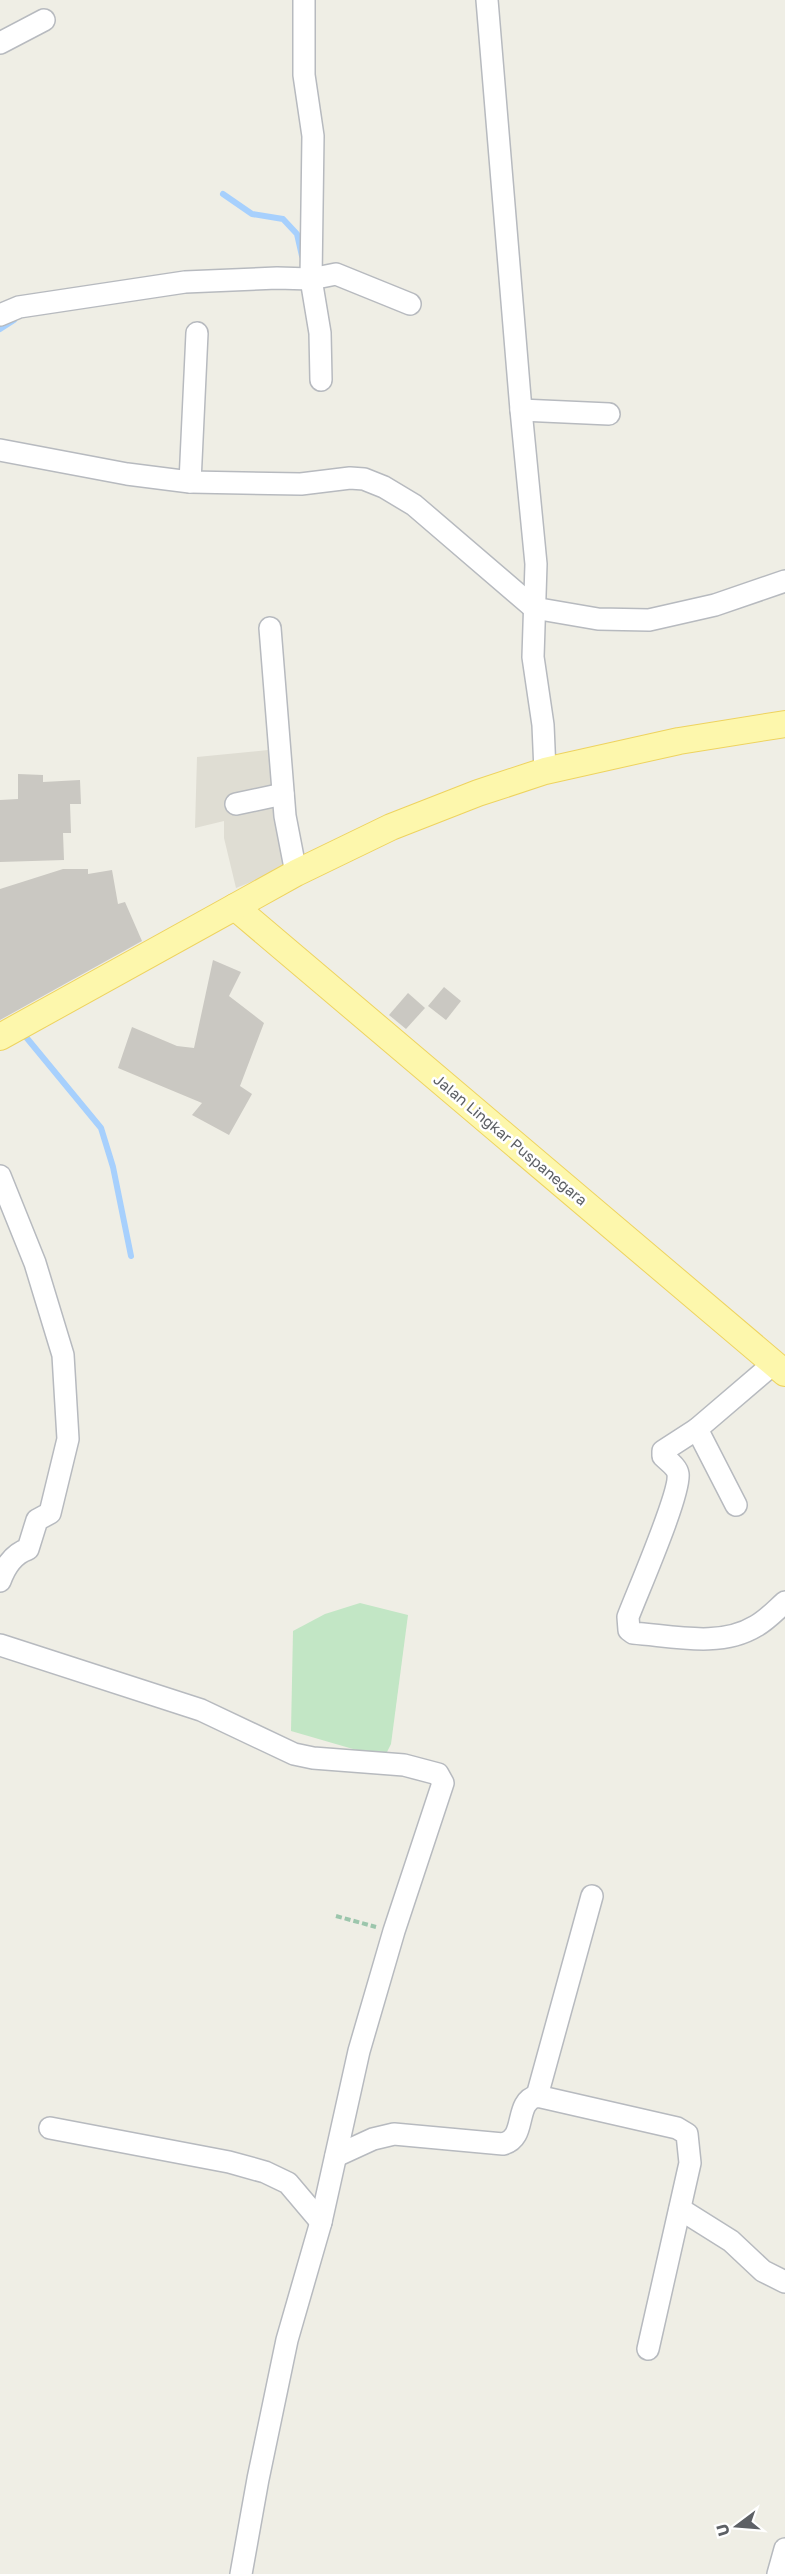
<svg xmlns="http://www.w3.org/2000/svg" width="785" height="2574" font-family="'Golos Text',sans-serif">
  <style>
    .education { fill: #dfddd3 }
    .green { fill: #c2e6c5 }
    .lines { fill: none; stroke-linecap: round; stroke-linejoin: round }
    .stream { stroke: #a7d0fd; stroke-width: 6 }
    .building { fill: #cac8c2 }
    .minor-casing { stroke: #b7babf; stroke-width: 24 }
    .major-casing { stroke: #eed35f; stroke-width: 28 }
    .path { stroke: #9cc6ac; stroke-width: 4; stroke-dasharray: 6 3; stroke-linecap: butt }
    .minor { stroke: #fff; stroke-width: 21 }
    .major { stroke: #fdf7ac; stroke-width: 26 }
    .labels { text-anchor: middle; stroke-width: 5; stroke-linejoin: round; paint-order: stroke }
    .street-label { font-size: 15px; fill: #5d6065; stroke: #fff }
  </style>
  <rect width="100%" height="100%" fill="#efeee5"/>
  <path class="education" d="M268,750L285,856L283,869L236,888L224,838V821L195,828L197,757Z"/>
  <path class="green" d="M360,1603L408,1615L391,1744L384,1758L291,1731L293,1631L325,1614Z"/>
  <g class="lines">
    <g class="stream">
      <path d="M223,194L252,214L283,219L297,234L302,256"/>
      <path d="M0,329L14,320"/>
      <path d="M21,1031L101,1128L113,1167L131,1256"/>
    </g>
  </g>
  <g class="building">
    <path d="M18,774L43,775V782L80,780L81,804H70L71,833H63L64,860L0,862V800L18,799Z"/>
    <path d="M63,869H88V874L112,870L118,904L125,902L142,941L0,1020V889Z"/>
    <path d="M213,960L241,972L229,996L264,1023L240,1086L252,1094L229,1135L192,1115L202,1103L118,1068L132,1027L177,1046L194,1048Z"/>
    <path d="M444,987L461,1001L446,1020L428,1006Z"/>
    <path d="M408,993L425,1008L406,1029L389,1015Z"/>
  </g>
  <g class="lines">
    <g class="minor-casing">
      <g id="minor">
        <path d="M304,0V75L313,136L311,279L320,333L321,380"/>
        <path d="M487,0L521,410L536,564L533,657L543,725L545,771"/>
        <path d="M0,43L44,20"/>
        <path d="M0,315L19,307L185,282L277,278L311,279L336,274L410,304"/>
        <path d="M521,410L609,414"/>
        <path d="M0,450L127,474L190,482L301,484L350,478L364,479L384,487L414,505L534,608L598,619L649,620L715,605L785,581"/>
        <path d="M190,482L197,333"/>
        <path d="M270,628L285,816L296,873"/>
        <path d="M236,804L283,794"/>
        <path d="M0,1176L35,1263L63,1355L68,1439L50,1513L37,1520L28,1549C13,1554 5,1567 0,1581"/>
        <path d="M697,1429L663,1451V1456C668,1461 677,1467 678,1474C681,1493 637,1593 628,1617L629,1630L633,1633C673,1636 720,1648 756,1626C767,1620 776,1610 785,1602"/>
        <path d="M736,1505L697,1429L773,1364"/>
        <path d="M0,1645L201,1710L294,1754L313,1758L404,1765L438,1774L443,1783L394,1931L359,2051L321,2222L287,2340L258,2479L241,2574"/>
        <path d="M537,2096L592,1896"/>
        <path d="M50,2128L229,2162L265,2172L288,2183L321,2222"/>
        <path d="M336,2156L373,2139L394,2134L503,2144C528,2138 513,2102 537,2096L677,2128L687,2134L690,2163L648,2349"/>
        <path d="M680,2209L731,2241L763,2271L785,2282"/>
        <path d="M778,2574L785,2549"/>
      </g>
    </g>
    <g class="major-casing">
      <g id="major">
        <path d="M235,907L785,1373"/>
        <path d="M0,1037L296,873L391,827L478,793L545,771L679,741L785,724"/>
      </g>
    </g>
    <path class="path" d="M336,1916L376,1927"/>
    <use href="#minor" class="minor"/>
    <use href="#major" class="major"/>
  </g>
  <g class="labels">
    <g class="street-label">
      <text transform="translate(510 1140) rotate(40)" y="5">Jalan Lingkar Puspanegara</text>
    </g>
  </g>
  <g transform="translate(737 2526) rotate(254)" stroke="#ffffff" stroke-width="4.5" paint-order="stroke">
  <path d="M0-4.5L10 22L0 15L-10 22Z" fill="#5d6065"/>
  <text y="-9" font-size="16" font-weight="bold" text-anchor="middle" fill="#5d6065">U</text>
  </g>
</svg>
